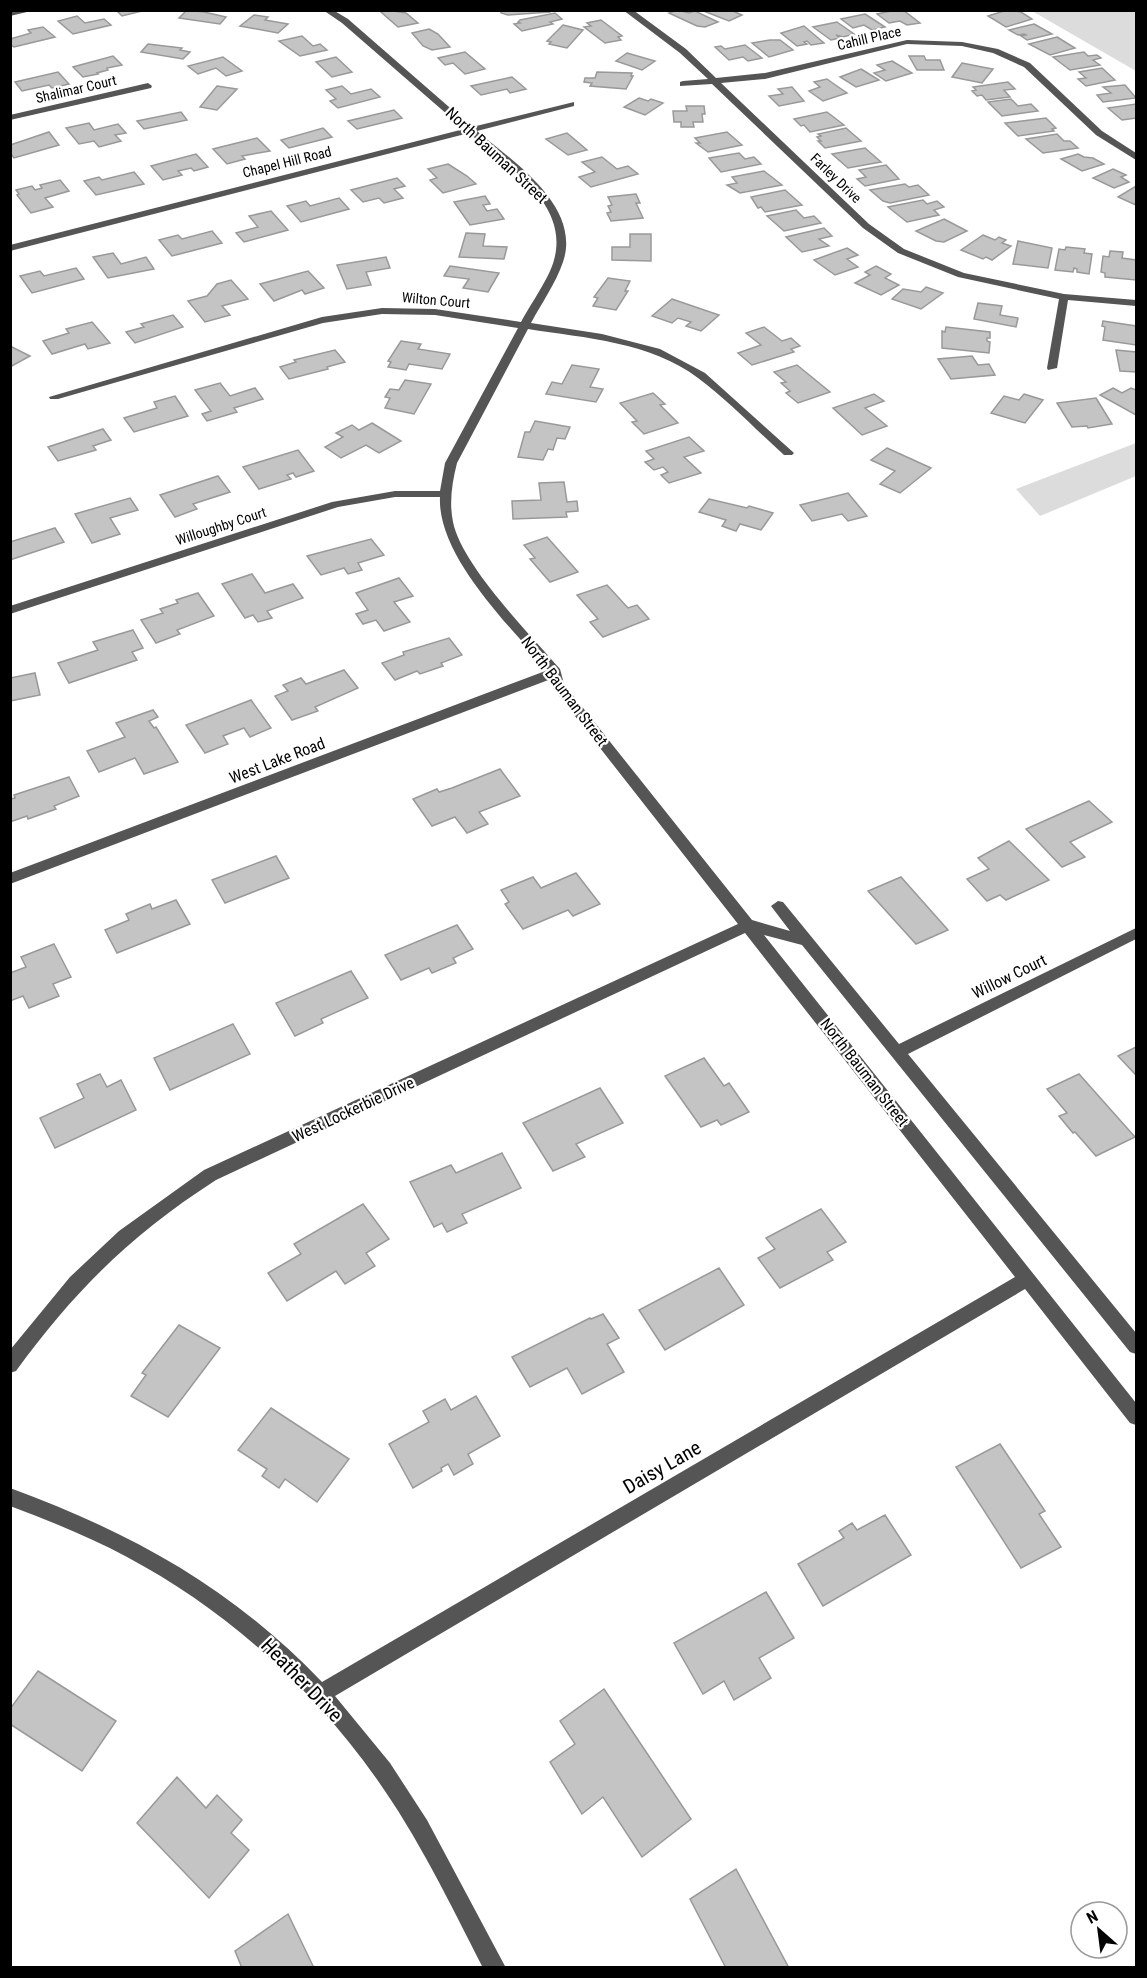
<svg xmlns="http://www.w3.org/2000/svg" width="1147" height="1978" font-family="'Roboto Condensed',sans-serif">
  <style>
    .green { fill: #dcdcdc }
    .building { fill: #c4c4c4; stroke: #999; stroke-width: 1.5 }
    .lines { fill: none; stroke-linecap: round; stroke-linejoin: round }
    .minor { fill: #555; fill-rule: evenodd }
    .labels { text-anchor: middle; stroke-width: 4.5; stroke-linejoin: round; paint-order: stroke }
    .far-street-label { font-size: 14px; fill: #000; stroke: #fff }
    .street-label { font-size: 16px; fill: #000; stroke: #fff }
    .near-street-label { font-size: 20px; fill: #000; stroke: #fff }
  </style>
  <rect width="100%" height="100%" fill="#fff"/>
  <g class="green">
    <path d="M1032,11H1136V71Z"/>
    <path d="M1136,443V476L1040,516L1016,489Z"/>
  </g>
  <g class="building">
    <path d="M116,10H146L122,16Z"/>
    <path d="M187,10L204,12L226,17L220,24L179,18Z"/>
    <path d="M388,10L406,13L418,23L398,27L381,12Z"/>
    <path d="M500,10H550V12L508,15L501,13Z"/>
    <path d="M677,10L689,13L695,11L718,22L705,27L697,26L669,13Z"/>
    <path d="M701,10H731L742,15L729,21Z"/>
    <path d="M896,10H903L920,23L907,25L900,21L889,23L877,14Z"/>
    <path d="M1007,10L1021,12L1032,19L1006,27L988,16Z"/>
    <path d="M555,13L562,19L550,22L553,24L522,31L514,24L520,23L518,22L520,20Z"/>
    <path d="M865,14L885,27L872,30L864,25L853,28L841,19Z"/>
    <path d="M254,15L268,17L265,20L288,24L278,33L240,26Z"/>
    <path d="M77,16L85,23L104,19L111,25L73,34L58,21Z"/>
    <path d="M601,20L622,36L618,37L621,40L605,43L584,27L591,26L587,23Z"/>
    <path d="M837,22L854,34L843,37L836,35L840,38L831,40L813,27Z"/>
    <path d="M1034,24L1052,34L1027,40L1021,36L1026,35L1024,34L1018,35L1009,30Z"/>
    <path d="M563,25L583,30L567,48L549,44L551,42L547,41Z"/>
    <path d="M804,26L824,43L811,45L807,41L804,42L807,44L797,46L781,33Z"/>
    <path d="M43,27L55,37L14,47L10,44V39L31,33L28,30Z"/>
    <path d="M429,29L438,34L450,47L432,50L423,46L412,33Z"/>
    <path d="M302,36L313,46L320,44L327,50L300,56L279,41Z"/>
    <path d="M1057,37L1075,48L1050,55L1029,44Z"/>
    <path d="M770,40H780L793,50L769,57L752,43Z"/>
    <path d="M148,44L182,48L180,50L190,52L183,59L141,52Z"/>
    <path d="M745,45L762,58L748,61L743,57L729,60L715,47L721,46L725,49Z"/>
    <path d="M465,52L485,69L465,74L453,63L445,65L438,58Z"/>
    <path d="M1084,52L1088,56L1097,55L1101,58L1093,60L1100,65L1070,70L1053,57Z"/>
    <path d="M627,53L655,61L642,70L616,61Z"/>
    <path d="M113,56L122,65L107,68L108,70L97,73L98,74L83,77L73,67Z"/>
    <path d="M909,56H924L926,60H940L944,70H917Z"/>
    <path d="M223,57L242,71L226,76L216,68L198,74L188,66Z"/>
    <path d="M336,57L352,72L332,77L316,62Z"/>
    <path d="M892,61L912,73L886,81L874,73L885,70L877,65Z"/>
    <path d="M962,63L982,67L993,69L982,83L952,77Z"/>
    <path d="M1102,68L1115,80L1086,86L1078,79L1086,78L1079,72Z"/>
    <path d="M861,69L879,80L856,87L840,77Z"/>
    <path d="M58,72L69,84L52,88L49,85L22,91L15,82Z"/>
    <path d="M597,72L632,73L631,76H633L626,89L590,86L592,83L584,82L585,78H595Z"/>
    <path d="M512,77L526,89L510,93L507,89L481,95L471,86Z"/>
    <path d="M827,79L834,84L847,93L823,101L809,91L820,87L814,82Z"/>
    <path d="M1008,82L1015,89L1004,90L1010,97L986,100L982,95L977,96L972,91L976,90L973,87Z"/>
    <path d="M1125,85L1136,98L1103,102L1097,95L1111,93L1103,87Z"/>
    <path d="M217,86L237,89L217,110L200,107Z"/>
    <path d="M342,86L351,94L371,89L380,97L338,108L330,101L336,99L326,90Z"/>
    <path d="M792,87L804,101L779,106L769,96L783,94L778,89Z"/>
    <path d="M639,98L648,101L651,99L663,103L645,115L624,107Z"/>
    <path d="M1011,99L1018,106L1031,104L1038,111L1002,116L988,102Z"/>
    <path d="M1136,104V118L1122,120L1108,108Z"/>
    <path d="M686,106H704L705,114H702L703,122H693L694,127H681V122H674L673,111H687Z"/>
    <path d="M394,110L402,118L357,129L348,121Z"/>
    <path d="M181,112L187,120L144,129L137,121Z"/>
    <path d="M827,112L844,125L810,132L804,125L801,126L794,119Z"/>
    <path d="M1046,118L1056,128L1052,129L1054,131L1018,136L1005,123Z"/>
    <path d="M89,123L94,130L118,124L126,133L115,135L121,141L99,147L94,141L79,144L66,128Z"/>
    <path d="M323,128L332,137L289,148L281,140Z"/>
    <path d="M846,128L861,141L825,148L818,141H821L817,137L821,136L818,134Z"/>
    <path d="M49,132L59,145L14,158L10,153V145Z"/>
    <path d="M727,132L742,145L708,152L696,143H700L695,138Z"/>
    <path d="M567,133L587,150L568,155L546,139Z"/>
    <path d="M1057,134L1064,141H1070L1078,148L1043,153L1026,139Z"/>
    <path d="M257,138L270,151L242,156L245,159L227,164L213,149Z"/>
    <path d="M865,148L881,162L848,168L832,154Z"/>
    <path d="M739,153L745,159L754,157L761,164L721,172L709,158Z"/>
    <path d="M196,154L208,167L194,171L191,168L178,171L182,175L163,180L151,166Z"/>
    <path d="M1078,154L1084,157L1093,158L1104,164L1082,171L1061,159Z"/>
    <path d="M602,157L617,169L628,166L638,174L591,187L579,177L595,172L582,162Z"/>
    <path d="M448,164L467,176L476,184L443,193L430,180L437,178L428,169Z"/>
    <path d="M886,165L899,179L865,186L857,179L866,177L859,170Z"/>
    <path d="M1113,169L1126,175L1121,177L1129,182L1114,188L1093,178Z"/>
    <path d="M764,171L782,185L740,193L727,185L737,183L732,177Z"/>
    <path d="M134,172L144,184L96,195L84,181L99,177L102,180Z"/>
    <path d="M397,178L405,186L394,189L403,198L384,203L379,198L363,202L351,190Z"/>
    <path d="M60,180L69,191L45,198L53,207L31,213L17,195L19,194L16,190L32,186L35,190L42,188L40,185Z"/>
    <path d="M905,184L909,187L918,185L929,195L890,203L883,201L870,190Z"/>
    <path d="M1136,186V205L1118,197Z"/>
    <path d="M785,190L802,205L765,212L761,207L758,208L751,197Z"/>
    <path d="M636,194L640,203H636L643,218L611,221L607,213L611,212L608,206L612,205L608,197Z"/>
    <path d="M485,196L490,204L483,205L487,211L497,209L504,219L470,225L454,202Z"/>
    <path d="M339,198L349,209L301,222L287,206L306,201L310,206Z"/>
    <path d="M923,200L927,204L937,201L944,207L934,210L939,215L907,222L888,207Z"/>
    <path d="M796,210L804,218L814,216L821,223L784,231L767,216Z"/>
    <path d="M271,211L288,230L244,242L236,233L258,227L249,216Z"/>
    <path d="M944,219L967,231L944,242L936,241L916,231Z"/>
    <path d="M824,228L832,236L819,239L829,246L802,252L786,237Z"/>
    <path d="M212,231L222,243L172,256L159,240L178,235L182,239Z"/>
    <path d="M466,233L485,234L483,246L507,247L504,259L459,257Z"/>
    <path d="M630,234H651V261L612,260V247H630Z"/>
    <path d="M983,235L995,240L999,237L1006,240L1002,243L1011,246L992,260L986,257L983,259L961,250Z"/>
    <path d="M1018,241L1052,248L1048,268L1013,264Z"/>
    <path d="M1066,247L1085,249L1084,253L1092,254L1089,274L1077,272V269L1074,268L1073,272L1055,270L1059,249L1065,250Z"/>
    <path d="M847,248L858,255L847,259L858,267L835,275L814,260Z"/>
    <path d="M1110,251L1123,252L1122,258L1136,260V280L1105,277V273L1101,272L1103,256L1109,257Z"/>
    <path d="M113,253L121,264L146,257L154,269L108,278L93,257Z"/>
    <path d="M386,257L390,268L366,272L371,285L347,289L337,265Z"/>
    <path d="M450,266L499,273L488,292L463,288L469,279L444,276Z"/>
    <path d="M876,266L891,274L885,278L899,285L881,295L855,283L870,275L865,272Z"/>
    <path d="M76,268L84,279L32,293L20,276L40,271L44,276Z"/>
    <path d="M308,271L324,288L305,294L302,290L274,301L260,284Z"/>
    <path d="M608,278L630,281L625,291H628L616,310L593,306L598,298L594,297Z"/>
    <path d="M231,280L248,299L222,306L230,315L205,322L188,301L207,296L217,284Z"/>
    <path d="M926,287L943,293L921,309L892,299L903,289L921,292Z"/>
    <path d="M672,299L719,315L701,331L686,326L691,322L678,318L672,323L652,316Z"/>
    <path d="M978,303L1002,306L1000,315L1018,318L1016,327L974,319Z"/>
    <path d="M173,315L183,327L135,343L126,332L144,327L141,324Z"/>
    <path d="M1103,321L1136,326V345L1103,340L1105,327L1102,326Z"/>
    <path d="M92,322L110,343L88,349L85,344L52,354L43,341L69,333L66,329Z"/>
    <path d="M764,327L782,341L791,338L800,346L791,349L794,352L752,365L738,353L761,345L746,333Z"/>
    <path d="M946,327L990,332V338H987V341L990,342L989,353L942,348V331L945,332Z"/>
    <path d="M401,341L421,344L418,349L450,354L442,369L409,364L406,370L388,367L391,362L388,361Z"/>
    <path d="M10,346L30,356L10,367Z"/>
    <path d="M335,350L345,362L327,367L328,369L289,379L280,367L296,362L294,360Z"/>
    <path d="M1116,350L1136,352V372L1120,371Z"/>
    <path d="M972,356L978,365L989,364L995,375L951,379L938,359Z"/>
    <path d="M572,365L599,369L590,387L603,389L596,402L546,394L552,382L562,384Z"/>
    <path d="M797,365L830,392L798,403L786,393L790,391L781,383L786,382L774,372Z"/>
    <path d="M405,380L431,384L414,414L385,408L390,398L385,397L390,389L399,390Z"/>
    <path d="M220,383L230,396L255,388L263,399L234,408L237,412L207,421L202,414L211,411L195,390Z"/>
    <path d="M1113,388L1122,393L1131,388L1136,390V415L1100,395Z"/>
    <path d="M653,393L665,404L660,405L678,423L644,434L632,422L637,421L620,403Z"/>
    <path d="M874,394L884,401L865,408L887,426L862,435L833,408Z"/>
    <path d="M1024,394L1043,400L1025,423L991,413L1004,396L1019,400Z"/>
    <path d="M175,396L188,416L134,432L124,418L157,408L154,402Z"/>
    <path d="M1096,398L1112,424L1088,428L1087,426L1072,427L1057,403Z"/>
    <path d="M535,421L570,427L565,439L557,438L553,450L548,449L543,460L518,457L525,432H530Z"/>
    <path d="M372,423L401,441L379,453L366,445L341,458L325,447L343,437L336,433L352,425L359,430Z"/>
    <path d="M103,429L111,440L93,446L96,450L58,461L48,447Z"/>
    <path d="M689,437L704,451L684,457L701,473L669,483L661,475L668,472L663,467L654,470L645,462L654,459L646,451Z"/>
    <path d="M887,448L931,468L900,493L880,484L895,471L871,460Z"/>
    <path d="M298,450L314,471L296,477L293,473L287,475L291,479L259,489L243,467Z"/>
    <path d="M218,476L230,492L193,504L197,509L175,517L160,495Z"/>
    <path d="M564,482L567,502L577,501L578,511L566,512L567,517L513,519L512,501L541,500L539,483Z"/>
    <path d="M848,493L867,516L848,521L842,514L812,521L800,505Z"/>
    <path d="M130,498L138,510L110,518L120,534L92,543L75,514Z"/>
    <path d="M709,499L747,508L749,506L773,513L761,530L740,524L736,531L722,526L726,520L699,512Z"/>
    <path d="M55,528L64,542L10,560V542Z"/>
    <path d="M547,537L578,572L550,582L530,559L535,558L524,545Z"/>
    <path d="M371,539L384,555L358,563L362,570L348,574L344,568L321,575L307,556Z"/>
    <path d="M252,574L265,593L293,584L303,598L267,611L272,618L258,622L253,615L245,618L222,584Z"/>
    <path d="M399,578L413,596L394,602L410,622L384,631L376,620L363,624L356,614L368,610L356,593Z"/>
    <path d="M607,585L628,608L637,605L649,619L603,637L590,622L598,619L577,595Z"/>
    <path d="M198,593L214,616L177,630L180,634L156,643L141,620L163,613L160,609L178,603L176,600Z"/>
    <path d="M133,630L143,648L132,652L137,660L69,683L58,663L98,650L93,642Z"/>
    <path d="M449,638L462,655L441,663L443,666L420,674L417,671L395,680L382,663L404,655L403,652Z"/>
    <path d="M344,670L358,688L315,707L318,711L292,720L275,696L288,691L283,685L301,678L306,684Z"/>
    <path d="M35,673L40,695L10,701V678Z"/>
    <path d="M251,700L271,728L250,737L244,728L223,736L228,744L205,753L186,725Z"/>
    <path d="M153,710L158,717L149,721L154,728L156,727L178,762L144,774L135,758L99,772L87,751L125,737L116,723Z"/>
    <path d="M500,769L520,796L479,812L488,824L467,833L455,817L432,826L413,799L437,789L439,792L452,788Z"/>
    <path d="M69,777L79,796L54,806L56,809L28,819L27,816L10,822V799L15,798L14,795Z"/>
    <path d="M1089,801L1112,822L1070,842L1085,857L1062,867L1026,829Z"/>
    <path d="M1009,841L1049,880L1006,900L1000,895L987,901L967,879L989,869L978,858Z"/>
    <path d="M276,856L289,878L225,903L212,880Z"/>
    <path d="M576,873L600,904L573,916L568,910L523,929L505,904L509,902L501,890L533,877L541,888Z"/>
    <path d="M901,877L948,930L916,944L868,891Z"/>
    <path d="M176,900L190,924L117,953L105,930L129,920L126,914L150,904L152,909Z"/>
    <path d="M457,925L473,949L453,958L456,963L432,973L429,968L401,980L385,955Z"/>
    <path d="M54,944L71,977L53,984L59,996L29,1008L23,996L10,1001V973L26,967L21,957Z"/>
    <path d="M351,971L368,998L321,1019L323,1023L295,1036L276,1003Z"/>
    <path d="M233,1024L250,1054L170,1090L154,1058Z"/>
    <path d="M1136,1047V1075L1118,1056Z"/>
    <path d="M704,1058L724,1086L729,1083L749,1112L721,1125L717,1120L701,1127L665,1076Z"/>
    <path d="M100,1074L107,1087L121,1080L136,1110L55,1148L40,1118L84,1098L77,1084Z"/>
    <path d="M1079,1074L1135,1137L1096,1156L1075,1132L1073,1133L1059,1116L1067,1113L1047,1089Z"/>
    <path d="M600,1088L623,1123L576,1144L585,1157L553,1171L523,1123Z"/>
    <path d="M502,1153L521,1188L462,1214L467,1223L447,1232L442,1223L434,1227L410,1182L451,1165L456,1173Z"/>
    <path d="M363,1204L389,1239L366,1253L375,1266L345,1284L336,1271L287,1301L268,1273L301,1254L294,1244Z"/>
    <path d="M821,1209L846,1242L827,1252L833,1260L780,1288L758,1258L775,1249L766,1238Z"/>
    <path d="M719,1268L744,1305L665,1350L639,1310Z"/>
    <path d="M603,1314L619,1338L607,1344L624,1372L582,1394L567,1368L530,1387L512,1357L590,1318L591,1319Z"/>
    <path d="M179,1325L220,1348L168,1417L131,1396L146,1375L142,1373Z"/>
    <path d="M476,1396L500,1436L468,1454L473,1464L454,1475L448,1464L441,1468L442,1471L413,1488L389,1444L429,1422L423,1411L445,1399L451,1410Z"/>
    <path d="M271,1408L349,1459L317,1502L285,1479L279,1488L262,1476L267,1469L238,1450Z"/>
    <path d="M1000,1444L1045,1511L1039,1514L1061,1547L1021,1568L956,1467Z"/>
    <path d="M885,1515L911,1555L823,1606L798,1564L844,1538L839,1531L852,1523L857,1530Z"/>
    <path d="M766,1592L794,1638L759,1658L771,1678L734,1700L724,1681L703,1694L674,1643Z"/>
    <path d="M38,1671L116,1721L82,1771L10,1724V1709Z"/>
    <path d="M604,1689L691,1819L642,1857L603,1797L582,1814L550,1762L575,1744L560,1721Z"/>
    <path d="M177,1777L206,1808L217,1795L242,1820L231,1833L249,1850L209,1898L137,1823Z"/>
    <path d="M736,1869L789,1968H726L690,1899Z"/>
    <path d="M288,1914L314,1968H242L235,1951Z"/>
  </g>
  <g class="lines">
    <g class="minor">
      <path d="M28,10L27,12L10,16V11Z"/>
      <path d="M323,10H333L348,19L472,127L574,102V106L477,131C512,161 582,206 563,262C556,283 541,304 531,323L602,334L660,349L705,373L794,453L792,455H784C756,430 729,401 698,378C651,342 585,338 528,329L457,463C452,483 449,502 453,522C462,566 530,634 560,669L564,684L752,920L790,931L771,906L778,901L783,902L899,1044L1136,928V939L908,1054L1136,1333V1354L1130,1352L802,945L764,935L1136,1403V1425L1130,1423L1025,1289L335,1696L390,1763L427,1820L506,1968H483C450,1903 418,1837 376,1778C312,1687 225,1609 127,1557C90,1537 50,1521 10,1506V1488C132,1533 231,1587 322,1682L1015,1277L745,933L216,1180C132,1234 75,1290 16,1371L10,1373V1350L70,1277L119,1231L204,1170L738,924L553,688L551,679L10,884V873L548,670C511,628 437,556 440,497H395L338,507L10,614V606L332,502L395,491H440L445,463L518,328L435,315L382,314L323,323L58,399H50L49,397L322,317L382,308L435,309L521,322C530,305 550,277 554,260C570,202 505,165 469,133L10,251V245L464,129L342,23Z"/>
      <path d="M577,10H589L585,12Z"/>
      <path d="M623,10H633L686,49L716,78L765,73L907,40L962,42L998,49L1030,63L1102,131L1136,153V160L1096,135L1024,67L993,53L962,46L907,44L765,79L721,83L869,224L904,249L964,273L1064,294L1136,300V306L1068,300L1057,368L1048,370L1047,368L1059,299L958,277L898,253L863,228L712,84L680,86V82L683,81L708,79L680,53Z"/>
      <path d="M148,83L152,86L151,88L10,120V115Z"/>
    </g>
  </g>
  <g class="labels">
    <g class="far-street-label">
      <text transform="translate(869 38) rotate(-13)" y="5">Cahill Place</text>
      <text transform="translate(76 89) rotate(-13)" y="5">Shalimar Court</text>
      <text transform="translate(287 162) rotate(-14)" y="5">Chapel Hill Road</text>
      <text transform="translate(836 178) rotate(44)" y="5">Farley Drive</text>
      <text transform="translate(436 300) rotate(5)" y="5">Wilton Court</text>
      <text transform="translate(221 526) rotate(-18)" y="5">Willoughby Court</text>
    </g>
    <g class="street-label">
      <text transform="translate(497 155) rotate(43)" y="6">North Bauman Street</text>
      <text transform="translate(565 691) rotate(53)" y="6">North Bauman Street</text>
      <text transform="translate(277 760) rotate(-21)" y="6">West Lake Road</text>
      <text transform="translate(1009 976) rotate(-26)" y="6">Willow Court</text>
      <text transform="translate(865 1072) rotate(52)" y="6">North Bauman Street</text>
      <text transform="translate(353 1109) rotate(-25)" y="6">West Lockerbie Drive</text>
    </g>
    <g class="near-street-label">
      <text transform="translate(662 1467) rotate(-30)" y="7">Daisy Lane</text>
      <text transform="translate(302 1680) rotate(46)" y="7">Heather Drive</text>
    </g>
  </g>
  <rect width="1147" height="1978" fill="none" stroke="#000000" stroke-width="24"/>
  <g transform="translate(1099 1930) rotate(332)"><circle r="28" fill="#ffffff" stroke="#999999" stroke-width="1.5"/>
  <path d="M0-4.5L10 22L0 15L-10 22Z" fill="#000000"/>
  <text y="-9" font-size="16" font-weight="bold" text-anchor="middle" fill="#000000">N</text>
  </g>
</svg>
